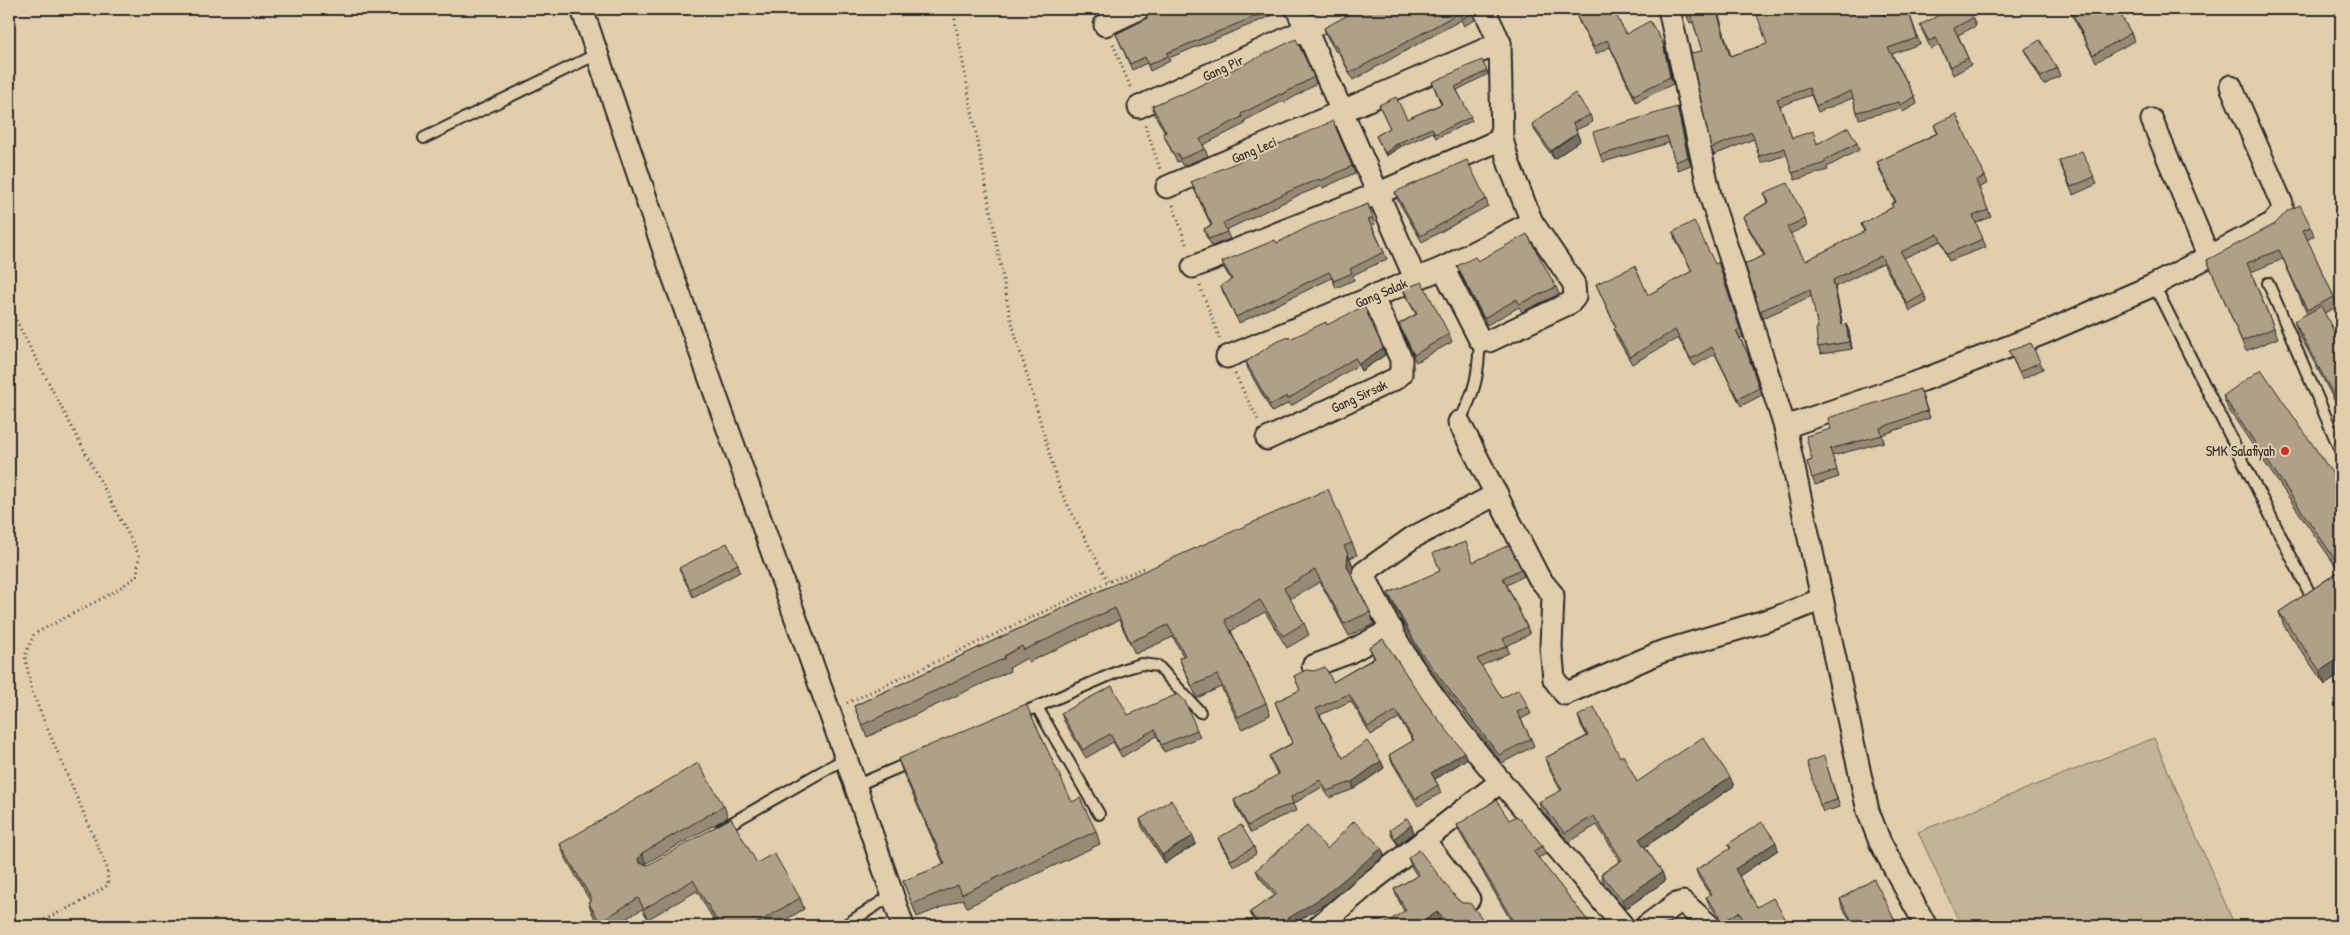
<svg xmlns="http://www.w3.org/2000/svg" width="2350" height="935" font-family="'Patrick Hand',sans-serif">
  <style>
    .green { fill: #c3b397; stroke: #776f61 }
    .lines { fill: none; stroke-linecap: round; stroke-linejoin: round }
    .lane-casing { stroke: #2b2b2b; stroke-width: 14 }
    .street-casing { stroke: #2b2b2b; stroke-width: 25 }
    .path { stroke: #2b2b2b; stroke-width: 3; stroke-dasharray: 1 4; stroke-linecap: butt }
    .lane { stroke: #e1ceac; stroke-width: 10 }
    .street { stroke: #e1ceac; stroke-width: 21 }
    .wall { fill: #968a75; stroke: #2b2b2b }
    .shaded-wall { fill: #7a705f; stroke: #2b2b2b }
    .building { fill: #afa088; stroke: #2b2b2b }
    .poi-dot { fill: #c8321e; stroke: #e1ceac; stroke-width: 2 }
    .labels { text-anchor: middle; stroke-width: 4; stroke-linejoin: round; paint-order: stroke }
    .street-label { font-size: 14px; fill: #2b2b2b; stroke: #e1ceac }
    .poi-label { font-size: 14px; fill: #2b2b2b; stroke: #e1ceac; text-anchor: end }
  </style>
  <rect width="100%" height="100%" fill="#e1ceac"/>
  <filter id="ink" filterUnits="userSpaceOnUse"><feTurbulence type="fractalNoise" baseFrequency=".02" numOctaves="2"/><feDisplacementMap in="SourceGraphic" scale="10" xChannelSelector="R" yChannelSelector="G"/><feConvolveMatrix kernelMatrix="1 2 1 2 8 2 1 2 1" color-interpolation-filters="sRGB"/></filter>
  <g filter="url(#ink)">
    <path class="green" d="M2154,738L2235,926H1961L1918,832Z"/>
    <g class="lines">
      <g class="lane-casing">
        <g id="lane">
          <path d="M424,138L597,54"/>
          <path d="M2268,283L2341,452"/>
          <path d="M2154,285L2310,594"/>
          <path d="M1459,422C1476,390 1478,376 1480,340"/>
          <path d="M1037,707L1099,814"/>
          <path d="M1018,715L1124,669L1141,664L1158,666L1200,712"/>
          <path d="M855,786L911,762"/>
          <path d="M721,829L846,758"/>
          <path d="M844,926L892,895"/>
        </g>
      </g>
      <g class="street-casing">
        <g id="street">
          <path d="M582,9L664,251L846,758L903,926"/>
          <path d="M1297,9L1415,278"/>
          <path d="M1669,9L1710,195L1785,427L1868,811L1880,842L1926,926"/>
          <path d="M1105,25L1139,9"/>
          <path d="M1139,107L1350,9"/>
          <path d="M2152,120L2208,255"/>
          <path d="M1167,187L1500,43"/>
          <path d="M1193,267L1379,193L1502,139"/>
          <path d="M1443,268L1480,340L1489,341L1570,303L1575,297L1574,284L1532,222L1509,164L1502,139L1500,43L1484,9"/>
          <path d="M1227,357L1443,268L1532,222"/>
          <path d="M1459,422L1539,578L1553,595L1551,647L1554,679L1565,694L1661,652L1775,618L1822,599"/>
          <path d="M1785,427L1923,380L2044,333L2154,285L2273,223L2282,212V204L2231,86"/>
          <path d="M1267,439L1395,379L1401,374V359L1372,296"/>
          <path d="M1497,494L1412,538L1363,573C1379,604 1393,638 1413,667C1476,759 1553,840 1623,926"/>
          <path d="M1313,666L1348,653L1392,629"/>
          <path d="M1424,840L1469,899"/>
          <path d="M1319,926L1368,884L1500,782"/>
          <path d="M1646,926L1676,904L1683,902L1710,926"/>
        </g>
      </g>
      <g class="path">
        <path d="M953,9L1010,316L1060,490L1108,582"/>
        <path d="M1113,44L1131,89"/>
        <path d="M1145,125L1160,169"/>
        <path d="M1173,205L1187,247"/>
        <path d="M1200,286L1220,339"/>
        <path d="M9,307L139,555L137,576L114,592L34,634L25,656L32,692L107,868L108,885L83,901L31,926"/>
        <path d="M1235,374L1258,420"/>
        <path d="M847,703L1108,582L1147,567"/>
      </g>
      <use href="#lane" class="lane"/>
      <use href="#street" class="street"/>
    </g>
    <g class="wall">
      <path d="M1158,9H1280L1281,12L1169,58L1170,61L1150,71L1147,63L1132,70L1116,34L1147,19L1146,16Z"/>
      <path d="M1472,9L1475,20L1464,26L1461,20L1353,80L1338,51L1336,52L1326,35L1324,28Z"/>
      <path d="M1684,9H1722L1723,11L1718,12L1731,56L1767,44L1842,12L1857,9H1883L1885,16L1908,9L1920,44L1892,54L1915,97L1917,104L1903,112L1901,108L1859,119L1853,98L1818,112L1811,95L1780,106L1792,138L1817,143H1857L1859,150L1827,167L1828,170L1795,180L1787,155L1761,163L1754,139L1714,155L1711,148L1702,51L1693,22L1690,23Z"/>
      <path d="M2069,9H2117L2131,33L2134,41L2096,62Z"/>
      <path d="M1577,17L1626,34L1663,43L1665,50L1673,84L1636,102L1610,47L1596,54L1580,24Z"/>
      <path d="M1973,18L1976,26L1958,35L1971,65L1953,75L1939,45L1931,49L1923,32L1920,25Z"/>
      <path d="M2025,49L2057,68L2060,76L2044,85L2028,57Z"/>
      <path d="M1487,71L1488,74L1457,90L1472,121L1436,138L1433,132L1400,147L1386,156L1376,136L1390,128L1379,105L1407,119L1441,104L1432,82Z"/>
      <path d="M1314,77L1316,84L1284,103L1283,101L1244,121L1245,124L1203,145L1208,156L1183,166L1180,161L1177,162L1166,140L1163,133L1165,132L1154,114L1152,106L1180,95Z"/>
      <path d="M1677,107L1680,115L1691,165L1678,170L1669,143L1603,162L1600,155Z"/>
      <path d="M1590,115L1593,122L1576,130L1580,141L1554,159L1535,131L1532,124Z"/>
      <path d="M1934,125L1985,176L1988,183L1979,188L1991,217L1976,223L1986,247L1949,261L1941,241L1904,258L1924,294L1927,302L1910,311L1883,263L1835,287L1843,325L1846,324L1849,331L1852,349L1821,354L1818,347V328L1812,296L1763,318L1745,264L1764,256L1746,224L1743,217L1768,202L1764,193L1805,219L1807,226L1790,234L1805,261L1864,232L1861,224L1893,207L1891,204L1895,202L1879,169L1877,162L1937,133Z"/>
      <path d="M2059,161L2094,177L2097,184L2073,195Z"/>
      <path d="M1352,166L1355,173L1323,188L1322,186L1297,196L1226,230L1230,239L1212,246L1206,236L1204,229L1211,225L1194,189L1191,182Z"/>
      <path d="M1395,192L1486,199L1488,206L1422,242L1397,199Z"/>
      <path d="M1368,204L1375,224L1372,226L1387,259L1353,275L1354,280L1336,288L1332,278L1239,323L1223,292L1221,286L1231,280L1224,268L1222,262L1277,243Z"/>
      <path d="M2311,227L2314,236L2307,240L2334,297L2337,307L2324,313L2341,345V413L2298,332L2294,321L2307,314L2283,259L2251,272L2278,338L2246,351L2207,260Z"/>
      <path d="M1673,232L1715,264L1721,269L1743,337L1740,338L1747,352L1762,395L1741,406L1715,354L1694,366L1678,338L1632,364L1616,336L1614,329L1616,328L1596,284L1648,295L1692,271L1675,239Z"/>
      <path d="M1478,261L1556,287L1559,294L1522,312L1519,307L1487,325L1460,273L1457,266Z"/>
      <path d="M1403,289L1449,334L1452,342L1416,362L1399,324L1416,314L1406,297Z"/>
      <path d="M1327,325L1383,348L1385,355L1361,371L1358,365L1291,406L1289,403L1272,412L1248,369L1246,362L1290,339Z"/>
      <path d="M2009,351L2040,362L2043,369L2022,379Z"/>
      <path d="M1920,389L1930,418L1882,435L1884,442L1832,456L1839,477L1815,485L1807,462L1812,460L1831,429Z"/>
      <path d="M2223,396L2341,486V674L2325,685L2284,626L2279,612L2339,571L2228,409Z"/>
      <path d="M1352,543L1357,555L1350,558L1353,566L1352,576L1370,612L1374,624L1349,636L1320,582L1290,599L1304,623L1309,635L1287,648L1265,612L1231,631L1266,703L1270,715L1242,729L1221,687L1197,698L1184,670L1179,658L1183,656L1173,637L1135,654L1119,620L1029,662L1027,658L1009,668L1010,671L867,737L854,706L1106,588Z"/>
      <path d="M1473,562L1521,569L1524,576L1507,585L1527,627L1530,634L1507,646L1509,653L1481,666L1502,698L1528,707L1531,714L1521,719L1531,739L1534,746L1502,763L1423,660L1391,601L1388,593Z"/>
      <path d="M738,564L740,572L693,597L682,575L679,568Z"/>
      <path d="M1369,647L1424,701L1467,759L1435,779L1438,785L1441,793L1418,806L1392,762L1389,755L1413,741L1399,718L1371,735L1351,701L1320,715L1343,758L1381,761L1384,768L1354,789L1330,798L1322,787L1293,804L1296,811L1278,818L1251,833L1236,807L1234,800L1278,775L1271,763L1269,756L1292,743L1275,702L1300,690L1294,676L1333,682L1374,658Z"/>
      <path d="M1061,713L1128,715L1197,730L1200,737L1164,752L1157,736L1122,757L1113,742L1086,758L1064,721Z"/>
      <path d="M1578,716L1620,757L1637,782L1734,786L1645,847L1662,872L1665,881L1625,909L1604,884L1601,874L1620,861L1597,825L1569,842L1542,811L1539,802L1561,791L1548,767L1545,758L1587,736L1581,725Z"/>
      <path d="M898,759L1072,802L1096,831L1100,844L967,907L963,899L917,917L903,881L944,865L903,773Z"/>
      <path d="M1826,764L1840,807L1823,812L1820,805Z"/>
      <path d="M724,806L728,817L645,864L648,865L757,863L800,898L804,909L775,926H717L697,891L648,919L642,909L614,926H600L592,913L588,902L590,901L564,855L560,844Z"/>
      <path d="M1140,819L1196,844L1165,863L1142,827Z"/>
      <path d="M1509,820L1543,846L1546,854L1538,858L1592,926H1514L1460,833L1457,825Z"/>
      <path d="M1411,825L1414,833L1398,845L1392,837L1390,830Z"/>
      <path d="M1218,838L1254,847L1256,854L1234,867L1221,845Z"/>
      <path d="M1728,844L1778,850L1739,876L1757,907L1785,918L1788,926H1746L1742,920L1731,926H1718L1719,917L1709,904L1706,897L1710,895L1699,878L1696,870L1730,849Z"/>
      <path d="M1382,848L1384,856L1327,903L1290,926H1257L1253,919L1250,912L1275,896L1259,877L1256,870L1327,849Z"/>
      <path d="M1408,858L1457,899L1488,926H1446L1440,920L1404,911L1397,897L1394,889L1417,876L1411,866Z"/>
      <path d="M1840,899L1896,923L1897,926H1854L1842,907Z"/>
    </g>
    <g class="shaded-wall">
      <path d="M1663,43L1665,50L1673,84L1670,77Z"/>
      <path d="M1677,107L1680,115L1691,165L1688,157Z"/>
      <path d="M1577,133L1580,141L1554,159L1551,151Z"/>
      <path d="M1398,143L1400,147L1386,156L1385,153Z"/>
      <path d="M1833,280L1835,287L1844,332L1842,325Z"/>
      <path d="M1846,324L1849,331L1852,349L1849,342Z"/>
      <path d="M1383,348L1385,355L1361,371L1359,364Z"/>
      <path d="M1348,554L1353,566L1352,578L1347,566Z"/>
      <path d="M2341,657V674L2325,685L2320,671Z"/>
      <path d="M1464,752L1467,759L1433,780L1431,773Z"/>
      <path d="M1381,761L1384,768L1354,789L1352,782Z"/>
      <path d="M1730,777L1734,786L1643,848L1639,839Z"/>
      <path d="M1411,825L1414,833L1398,845L1395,838Z"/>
      <path d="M1193,836L1196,844L1165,863L1162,855Z"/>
      <path d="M1776,842L1778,850L1738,877L1735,869Z"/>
      <path d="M1382,848L1384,856L1327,903L1290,926H1276Z"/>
      <path d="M642,853L646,864L643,874L638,859Z"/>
      <path d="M1662,872L1665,881L1625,909L1622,900Z"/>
      <path d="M1437,912L1440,920L1431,926H1416Z"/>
    </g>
    <g class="building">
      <path d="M1158,9H1273L1167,53L1168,56L1148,65L1145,57L1130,64L1116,34L1148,18L1146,16Z"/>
      <path d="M1359,9H1471L1473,13L1462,19L1459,13L1350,73L1335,44L1333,45L1324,28Z"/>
      <path d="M1593,9H1613L1626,34L1650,21L1663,43L1670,77L1634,95L1607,40L1594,47L1577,17Z"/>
      <path d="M1685,9H1716L1730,56L1767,44L1755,9H1841V12L1857,9H1882L1884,16L1908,9L1917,38L1888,48L1915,97L1900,105L1899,102L1857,112L1851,91L1816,106L1809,88L1777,99L1792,138L1813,131L1817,144L1848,127L1857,143L1825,160V163L1792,173L1785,148L1759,156L1752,132L1711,148L1691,53L1702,51L1691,15L1688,16Z"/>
      <path d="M1951,9H1968L1973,18L1954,28L1968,58L1950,67L1936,38L1929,41L1920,25Z"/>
      <path d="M2070,9H2117L2131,33L2093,55Z"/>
      <path d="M1296,39L1314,77L1281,95L1280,94L1241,114L1242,117L1200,139L1205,149L1180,159L1178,153L1174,155L1163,133L1166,132L1152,106L1179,94L1180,95Z"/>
      <path d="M2040,40L2057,68L2041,77L2025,49Z"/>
      <path d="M1482,60L1487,71L1455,87L1471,117L1435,134L1432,128L1398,143L1385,153L1376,136L1390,128L1379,105L1396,97L1407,119L1442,104L1432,82Z"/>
      <path d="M1575,93L1590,115L1573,123L1577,133L1551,151L1532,124Z"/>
      <path d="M1677,107L1688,157L1675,162L1667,136L1600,155L1593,132Z"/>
      <path d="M1956,114L1985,176L1976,181L1988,210L1973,216L1983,239L1947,254L1938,234L1901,252L1924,294L1907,304L1881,256L1833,280L1842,325L1846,324L1849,342L1818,347L1816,329L1818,328L1810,289L1760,311L1745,264L1765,255L1743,217L1769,202L1764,193L1788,183L1805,219L1787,227L1805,261L1865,231L1861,224L1893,207L1891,204L1896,202L1877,162L1938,133L1934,125Z"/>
      <path d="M1333,121L1352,166L1320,181L1319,179L1294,189L1223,223L1227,232L1209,239L1204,229L1212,225L1191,182Z"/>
      <path d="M2082,151L2094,177L2071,187L2059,161Z"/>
      <path d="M1467,160L1486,199L1420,236L1395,192Z"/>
      <path d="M1368,204L1373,218L1368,219L1384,252L1350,269L1352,273L1334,281L1329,272L1236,317L1221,286L1232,279L1222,262L1275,240L1277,243L1310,226Z"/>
      <path d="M2300,205L2311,227L2303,230L2334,297L2307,310L2279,250L2247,263L2274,328L2242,341L2207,260L2275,224L2287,211Z"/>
      <path d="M1694,221L1715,264L1718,262L1740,329L1736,331L1747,352L1759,388L1738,399L1712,347L1691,359L1675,330L1630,357L1614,329L1616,327L1596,284L1635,266L1648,295L1692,271L1673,232Z"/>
      <path d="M1527,234L1556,287L1519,304L1517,299L1484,318L1457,266L1475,257L1478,261Z"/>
      <path d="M1422,282L1449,334L1414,355L1399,324L1417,314L1403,289Z"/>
      <path d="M1364,306L1383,348L1359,364L1355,358L1288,399L1287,396L1270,405L1246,362L1274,343L1289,337L1290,339L1326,322L1327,325Z"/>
      <path d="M2321,306L2341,345V409L2294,321Z"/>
      <path d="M2031,343L2040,362L2019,372L2009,351Z"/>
      <path d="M2261,369L2341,486V568L2223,396Z"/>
      <path d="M1920,389L1927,411L1880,428L1882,435L1830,449L1837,470L1812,478L1807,462L1812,460L1806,436L1831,429L1828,418Z"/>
      <path d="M1328,489L1352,543L1344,546L1348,554L1347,566L1370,612L1344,624L1315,570L1284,588L1304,623L1283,636L1260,600L1225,620L1266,703L1238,717L1217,675L1192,686L1179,658L1185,655L1168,625L1130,642L1115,608L1024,650L1022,646L1004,656L1005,658L862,725L854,706L1106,588Z"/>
      <path d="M1466,542L1473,562L1509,545L1521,569L1503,578L1527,627L1503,639L1507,646L1477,659L1502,698L1519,689L1528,707L1517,712L1531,739L1499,755L1421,653L1388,593L1440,571L1433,553Z"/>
      <path d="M727,543L738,564L690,589L679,568Z"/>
      <path d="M2341,570V657L2320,671L2279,612Z"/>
      <path d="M1383,639L1424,701L1464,752L1431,773L1438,785L1416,799L1389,755L1414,740L1396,711L1368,727L1349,694L1316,709L1343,758L1367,741L1381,761L1352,782L1327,791L1320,780L1291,797L1293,804L1275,810L1248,826L1234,800L1279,774L1269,756L1293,743L1275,702L1300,690L1294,676L1306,670L1314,671L1325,667L1333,682L1375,658L1369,647Z"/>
      <path d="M1112,686L1128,715L1178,694L1185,701L1197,730L1161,745L1155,729L1119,750L1110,734L1083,750L1061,713Z"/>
      <path d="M1026,704L1072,802L1080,798L1096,831L962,894L958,885L912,904L903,881L945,864L898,759Z"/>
      <path d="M1594,707L1620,757L1623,755L1637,782L1703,737L1730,777L1639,839L1662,872L1622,900L1601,874L1622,860L1594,816L1565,833L1539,802L1562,790L1545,758L1588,736L1578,716Z"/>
      <path d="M1824,756L1837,800L1820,805L1807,762Z"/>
      <path d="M698,763L724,806L642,853L638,859L639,863L648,865L731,818L757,863L774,853L800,898L752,926H720L693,880L644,909L638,898L600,922L588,902L592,900L560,844Z"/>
      <path d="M1171,800L1193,836L1162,855L1140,819Z"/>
      <path d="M1496,800L1509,820L1517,816L1543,846L1533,851L1592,926H1516L1457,825Z"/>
      <path d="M1407,818L1411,825L1395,838L1390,830Z"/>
      <path d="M1354,821L1382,848L1324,896L1276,926H1260L1250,912L1277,894L1256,870L1307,826L1327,849Z"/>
      <path d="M1762,822L1776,842L1735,869L1757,907L1773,898L1785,918L1783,920L1787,926H1747L1739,912L1718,925L1719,914L1706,897L1711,894L1696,870L1731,848L1728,844Z"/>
      <path d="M1241,825L1254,847L1231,860L1218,838Z"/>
      <path d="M1419,850L1457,899L1462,903H1470L1488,926H1451L1437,912L1416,926H1381L1406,910L1394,889L1419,875L1408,858Z"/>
      <path d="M2341,853V860L2339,854Z"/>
      <path d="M1874,879L1896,923L1890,926H1855L1840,899Z"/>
      <path d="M2341,917V926H2327Z"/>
      <path d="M1690,920L1697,926H1679Z"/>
      <path d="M1668,922L1671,926H1660Z"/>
    </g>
  </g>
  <circle class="poi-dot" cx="2285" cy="451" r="5"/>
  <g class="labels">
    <g class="street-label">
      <text transform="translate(1223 68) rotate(-25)" y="5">Gang Pir</text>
      <text transform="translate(1254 150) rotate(-23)" y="5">Gang Leci</text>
      <text transform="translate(1381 293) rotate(-23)" y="5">Gang Salak</text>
      <text transform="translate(1359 396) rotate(-25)" y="5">Gang Sirsak</text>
    </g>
    <g class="poi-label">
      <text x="2275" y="456">SMK Salafiyah</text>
    </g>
  </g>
  <rect width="2350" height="935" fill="none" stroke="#e1ceac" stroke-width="30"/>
  <rect x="15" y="15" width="2320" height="905" fill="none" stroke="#2b2b2b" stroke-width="2" filter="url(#ink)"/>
</svg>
